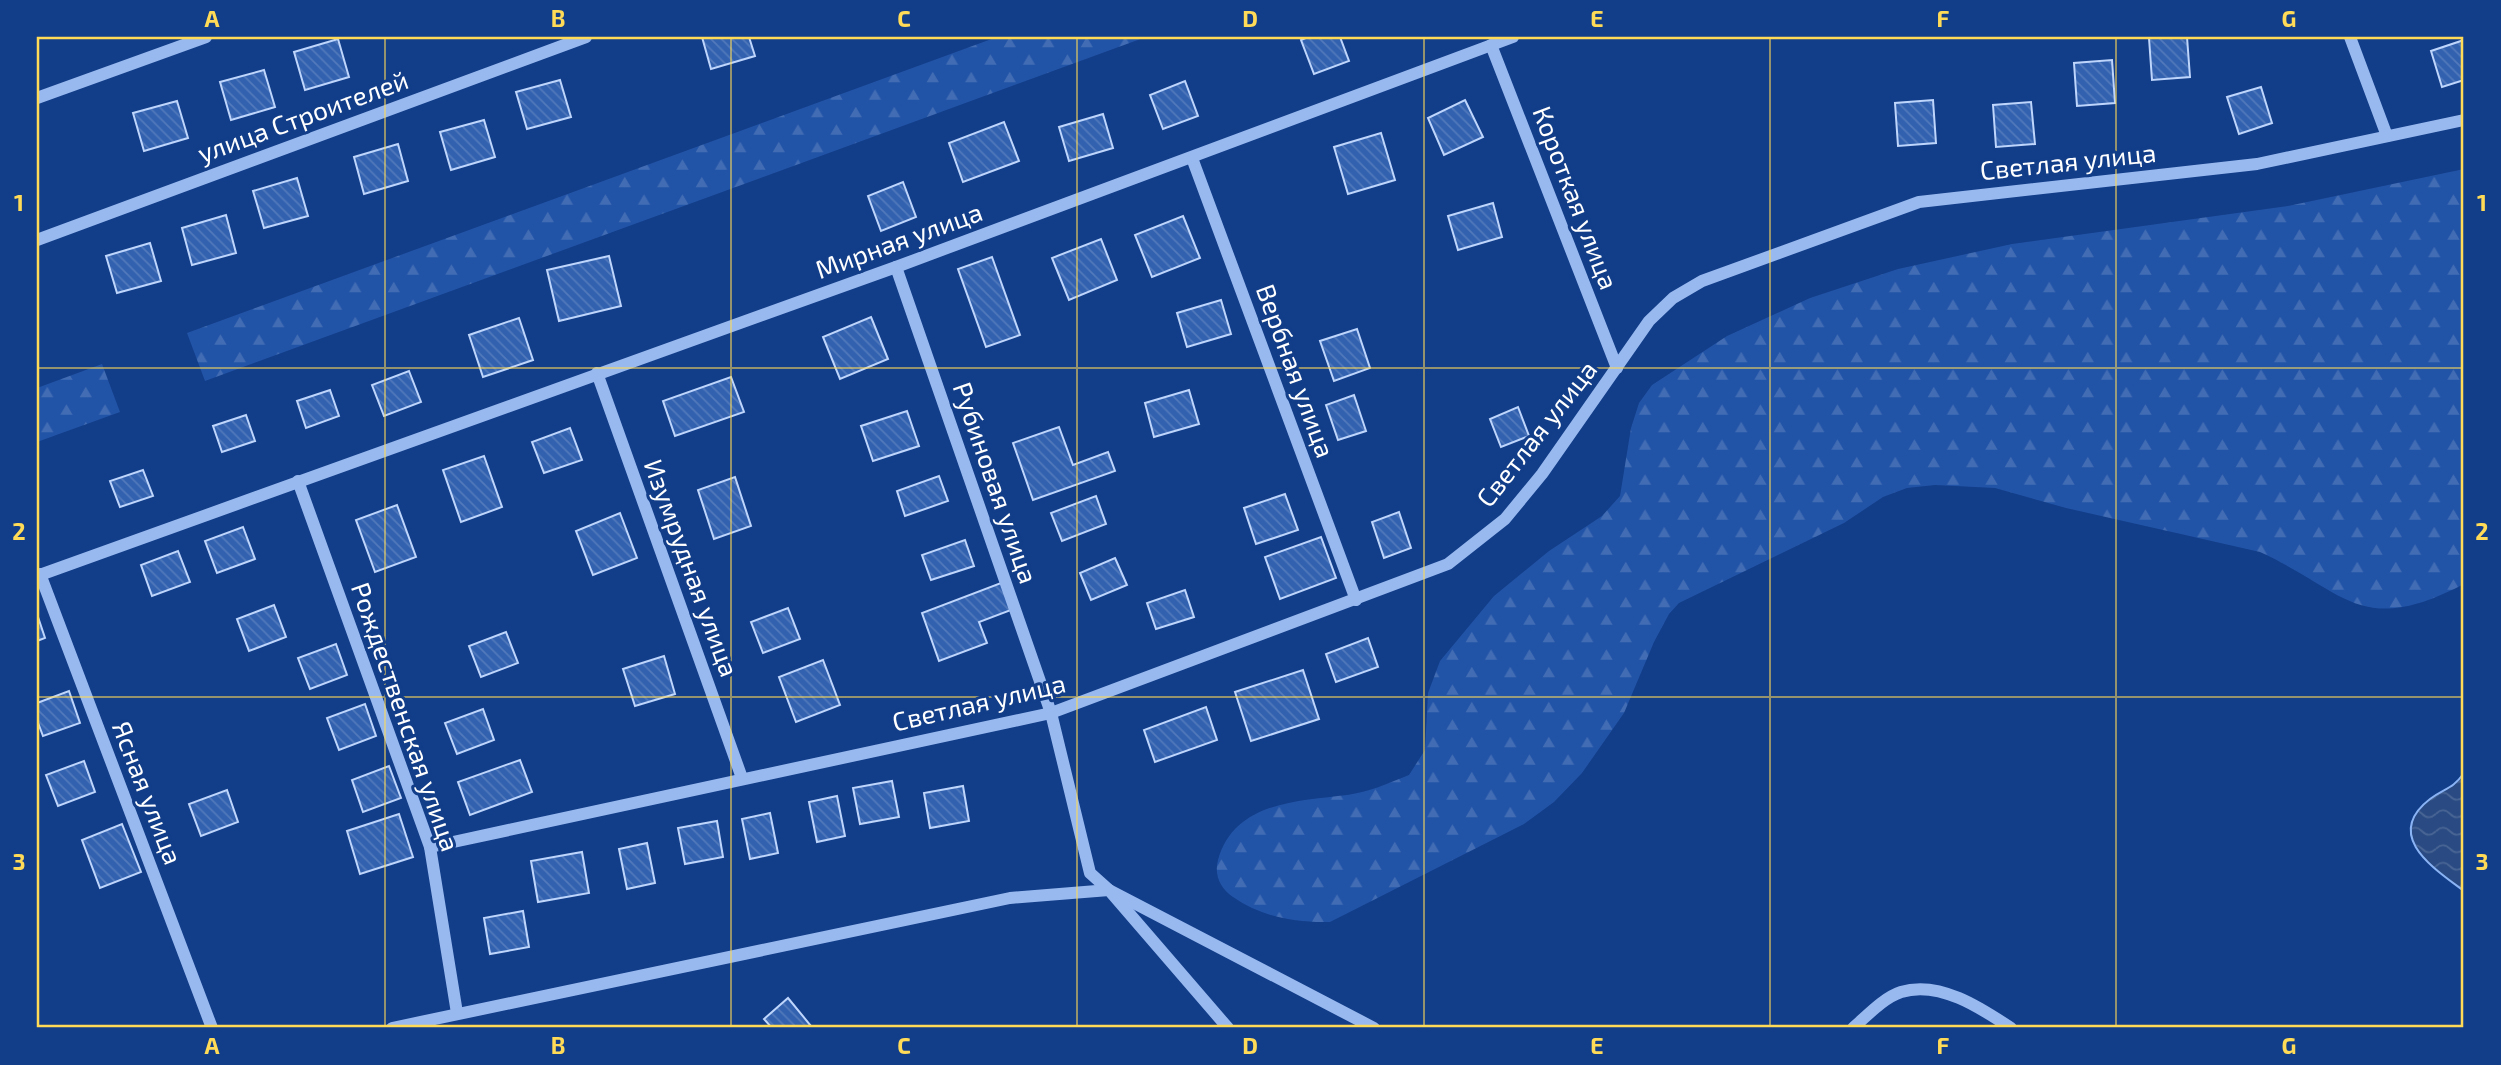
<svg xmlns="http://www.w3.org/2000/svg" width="2501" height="1065" font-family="'Exo 2',sans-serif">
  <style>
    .forest { fill: url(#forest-firs) }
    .water { fill: url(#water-waves); stroke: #89b3f4; stroke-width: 2 }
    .building { fill: url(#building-back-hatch); stroke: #bed5fc; stroke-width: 2 }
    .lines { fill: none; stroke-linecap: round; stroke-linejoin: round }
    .minor { stroke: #98b9f0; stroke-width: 12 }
    .grid { fill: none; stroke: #ffdb57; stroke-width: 2; stroke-opacity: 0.55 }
    .labels { text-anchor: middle; stroke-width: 6; stroke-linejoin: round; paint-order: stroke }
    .street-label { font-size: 26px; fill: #fff; stroke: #123d88 }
    .neatline { fill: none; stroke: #ffdb57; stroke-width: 2.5 }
    .grid-label { font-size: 23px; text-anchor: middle; font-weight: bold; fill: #ffdb57 }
  </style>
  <defs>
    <pattern id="forest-firs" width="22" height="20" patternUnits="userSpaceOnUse" patternTransform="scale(1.75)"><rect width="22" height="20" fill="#2153a7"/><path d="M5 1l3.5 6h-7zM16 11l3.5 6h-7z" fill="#426db4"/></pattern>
    <pattern id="water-waves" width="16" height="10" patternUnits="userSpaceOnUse" patternTransform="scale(1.75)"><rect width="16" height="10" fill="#294a82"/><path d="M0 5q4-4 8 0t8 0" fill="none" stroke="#496595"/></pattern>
    <pattern id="building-back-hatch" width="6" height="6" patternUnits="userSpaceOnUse" patternTransform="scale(1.75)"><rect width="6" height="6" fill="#3261af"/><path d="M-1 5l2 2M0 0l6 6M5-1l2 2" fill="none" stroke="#5179bb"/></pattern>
  </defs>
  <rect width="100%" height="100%" fill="#123d88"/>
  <g class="forest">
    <path d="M997,37H1146L205,381L187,333Z"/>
    <path d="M2464,169V584L2460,586C2360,637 2345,591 2260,552L2066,508L1995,488L1935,485L1907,488L1883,497L1844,523L1679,603L1669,614L1654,642L1624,713L1582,773L1554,802L1524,824L1330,922C1295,923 1262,917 1233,897C1220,888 1214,875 1218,860C1234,802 1298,801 1347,795C1369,792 1389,783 1409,775L1425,750L1428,693L1440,661L1494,596L1549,551L1602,516L1620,496L1631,428L1639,403L1652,385L1727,336L1810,298L1898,269L2012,244L2288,206Z"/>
    <path d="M102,364L120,412L37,442V388Z"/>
  </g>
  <path class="water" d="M2464,773V891C2435,869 2382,836 2430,799C2444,788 2452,790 2464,773Z"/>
  <g class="building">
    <path d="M702,37H749L755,56L711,69Z"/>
    <path d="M1308,37H1340L1349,61L1314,74L1301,40Z"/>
    <path d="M2187,37L2190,77L2152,80L2149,38Z"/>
    <path d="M338,39L349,77L305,90L294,52Z"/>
    <path d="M2464,40V80L2442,87L2431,51Z"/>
    <path d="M2112,60L2115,103L2077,106L2074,63Z"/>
    <path d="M264,70L275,107L231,120L220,82Z"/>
    <path d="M560,80L571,117L527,129L516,92Z"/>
    <path d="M1185,81L1198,116L1163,129L1150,95Z"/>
    <path d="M2261,87L2272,123L2239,134L2227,97Z"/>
    <path d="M1465,100L1483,137L1444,155L1428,118Z"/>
    <path d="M1933,100L1936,143L1898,146L1895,103Z"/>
    <path d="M177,101L188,138L144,151L133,113Z"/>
    <path d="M2031,102L2035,144L1996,147L1993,105Z"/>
    <path d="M1103,114L1113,148L1069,161L1059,127Z"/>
    <path d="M484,120L495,157L451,170L440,132Z"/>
    <path d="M1004,122L1019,161L963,182L949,143Z"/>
    <path d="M1381,133L1395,180L1348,194L1334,147Z"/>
    <path d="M398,144L408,181L364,194L354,157Z"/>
    <path d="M297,178L308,216L264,228L253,191Z"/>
    <path d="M903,182L916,217L881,231L868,196Z"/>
    <path d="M1493,203L1502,237L1458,250L1448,216Z"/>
    <path d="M226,215L236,253L192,265L182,228Z"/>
    <path d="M1183,216L1200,258L1152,277L1135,235Z"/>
    <path d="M1101,239L1117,280L1069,300L1052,258Z"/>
    <path d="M150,243L161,281L117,293L106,256Z"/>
    <path d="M609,256L621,306L559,321L547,270Z"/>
    <path d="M992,257L1020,335L986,347L958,269Z"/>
    <path d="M1221,300L1231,334L1187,347L1177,313Z"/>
    <path d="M871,317L888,359L840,379L823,337Z"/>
    <path d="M519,318L533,360L483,377L469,335Z"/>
    <path d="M1357,329L1370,368L1334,381L1320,341Z"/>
    <path d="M409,371L421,402L384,416L372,385Z"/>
    <path d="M731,377L744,412L675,436L663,401Z"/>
    <path d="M330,390L339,416L306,428L297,401Z"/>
    <path d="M1189,390L1199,424L1154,437L1145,403Z"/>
    <path d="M1354,395L1366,431L1338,440L1326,405Z"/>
    <path d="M1518,407L1529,436L1501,447L1490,419Z"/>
    <path d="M907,411L919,446L873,461L861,426Z"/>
    <path d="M246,415L255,441L222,452L213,426Z"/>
    <path d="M1059,427L1073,465L1108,452L1115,471L1033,500L1013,443Z"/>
    <path d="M570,428L582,460L544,473L532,442Z"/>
    <path d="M484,456L502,507L461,522L443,470Z"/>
    <path d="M143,470L153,496L120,507L110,481Z"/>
    <path d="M939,476L948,501L905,516L897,491Z"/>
    <path d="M735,477L751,526L714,539L698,490Z"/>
    <path d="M1285,494L1298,530L1256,544L1244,508Z"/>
    <path d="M1096,496L1106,524L1062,541L1051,513Z"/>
    <path d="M397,505L416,557L375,572L356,520Z"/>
    <path d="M1399,512L1411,548L1384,558L1372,522Z"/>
    <path d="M620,513L637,558L593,575L576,531Z"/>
    <path d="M243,527L255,559L217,573L205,541Z"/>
    <path d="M1321,537L1336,578L1280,599L1265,557Z"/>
    <path d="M965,540L974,566L931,580L922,555Z"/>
    <path d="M178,551L190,582L152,596L141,565Z"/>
    <path d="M1115,558L1127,585L1091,600L1080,573Z"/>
    <path d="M1001,583L1011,610L979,622L987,643L939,661L922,613Z"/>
    <path d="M1185,590L1194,617L1156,629L1147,603Z"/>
    <path d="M274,605L286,637L249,651L237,619Z"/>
    <path d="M788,608L800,639L763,653L751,622Z"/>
    <path d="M37,614L45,638L37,641Z"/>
    <path d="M506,632L518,663L481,677L469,646Z"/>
    <path d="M1368,638L1378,667L1336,682L1326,654Z"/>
    <path d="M336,644L347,675L310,689L298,658Z"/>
    <path d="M664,656L675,694L635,706L623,669Z"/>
    <path d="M823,660L840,705L796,722L779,677Z"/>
    <path d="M1303,670L1319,719L1251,741L1235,692Z"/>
    <path d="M69,691L80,723L43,736L37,720V703Z"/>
    <path d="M365,704L376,736L339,750L327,718Z"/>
    <path d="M1206,707L1217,740L1155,762L1144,730Z"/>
    <path d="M483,709L494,740L457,754L445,723Z"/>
    <path d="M520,760L532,792L470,815L458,782Z"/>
    <path d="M84,761L95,792L58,806L46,775Z"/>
    <path d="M389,766L401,798L363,812L352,780Z"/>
    <path d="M892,781L899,817L860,824L853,788Z"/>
    <path d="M963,786L969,821L930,828L924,793Z"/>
    <path d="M227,790L238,822L201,836L189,804Z"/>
    <path d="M837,796L845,836L817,842L809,802Z"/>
    <path d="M770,813L778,853L750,859L742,819Z"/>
    <path d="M399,814L413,857L360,874L347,831Z"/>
    <path d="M717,821L723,857L685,864L678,828Z"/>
    <path d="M122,824L141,872L100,888L82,840Z"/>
    <path d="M647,843L655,883L627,889L619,849Z"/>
    <path d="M582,852L589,893L538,902L531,861Z"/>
    <path d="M523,911L529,947L490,954L484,918Z"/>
    <path d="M788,998L811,1026L808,1028H772L764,1019Z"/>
  </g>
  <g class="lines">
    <g class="minor">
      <path d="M2350,37L2387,136"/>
      <path d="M1491,45L1617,368"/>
      <path d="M37,98L206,37"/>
      <path d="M1192,158L1356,600"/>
      <path d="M37,240L586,37"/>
      <path d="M896,267L1051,713L1090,873L1109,890L1374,1028"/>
      <path d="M597,373L742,778"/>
      <path d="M298,481L430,847L457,1013"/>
      <path d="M40,574L212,1028"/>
      <path d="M37,576L896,267L1513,37"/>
      <path d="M430,847L1051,713L1448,564L1505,519L1542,474L1649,321L1673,298L1702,281L1919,202L2257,164L2464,120"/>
      <path d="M392,1028L1010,898L1109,890L1228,1028"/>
      <path d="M1853,1028C1867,1016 1883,998 1901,992C1939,980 1981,1008 2011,1028"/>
    </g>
  </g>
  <path class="grid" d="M385,37V1028M731,37V1028M1077,37V1028M1424,37V1028M1770,37V1028M2116,37V1028M37,368H2464M37,697H2464"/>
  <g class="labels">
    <g class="street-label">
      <text transform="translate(303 117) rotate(-20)" y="9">улица Строителей</text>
      <text transform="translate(2068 162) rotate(-6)" y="9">Светлая улица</text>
      <text transform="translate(1575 198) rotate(69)" y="9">Короткая улица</text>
      <text transform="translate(899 241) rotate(-20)" y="9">Мирная улица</text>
      <text transform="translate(1295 371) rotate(70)" y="9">Вербная улица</text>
      <text transform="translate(1537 434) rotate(-52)" y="9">Светлая улица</text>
      <text transform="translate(995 483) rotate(71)" y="9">Рубиновая улица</text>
      <text transform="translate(691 568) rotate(70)" y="9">Изумрудная улица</text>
      <text transform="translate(979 703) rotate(-13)" y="9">Светлая улица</text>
      <text transform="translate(405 717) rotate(71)" y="9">Рождественская улица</text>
      <text transform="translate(147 793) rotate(69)" y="9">Ясная улица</text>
    </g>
  </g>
  <rect width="2501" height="1065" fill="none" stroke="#123d88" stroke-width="77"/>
  <rect x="38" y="38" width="2424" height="988" class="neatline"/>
  <g class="grid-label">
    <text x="212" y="27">A</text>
    <text x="558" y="27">B</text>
    <text x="904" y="27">C</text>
    <text x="1250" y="27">D</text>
    <text x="1597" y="27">E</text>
    <text x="1943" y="27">F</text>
    <text x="2289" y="27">G</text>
    <text x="19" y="211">1</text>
    <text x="2482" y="211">1</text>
    <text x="19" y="540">2</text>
    <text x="2482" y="540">2</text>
    <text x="19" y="870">3</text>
    <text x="2482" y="870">3</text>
    <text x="212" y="1054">A</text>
    <text x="558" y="1054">B</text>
    <text x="904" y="1054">C</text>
    <text x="1250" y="1054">D</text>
    <text x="1597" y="1054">E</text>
    <text x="1943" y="1054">F</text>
    <text x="2289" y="1054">G</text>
  </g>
</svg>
